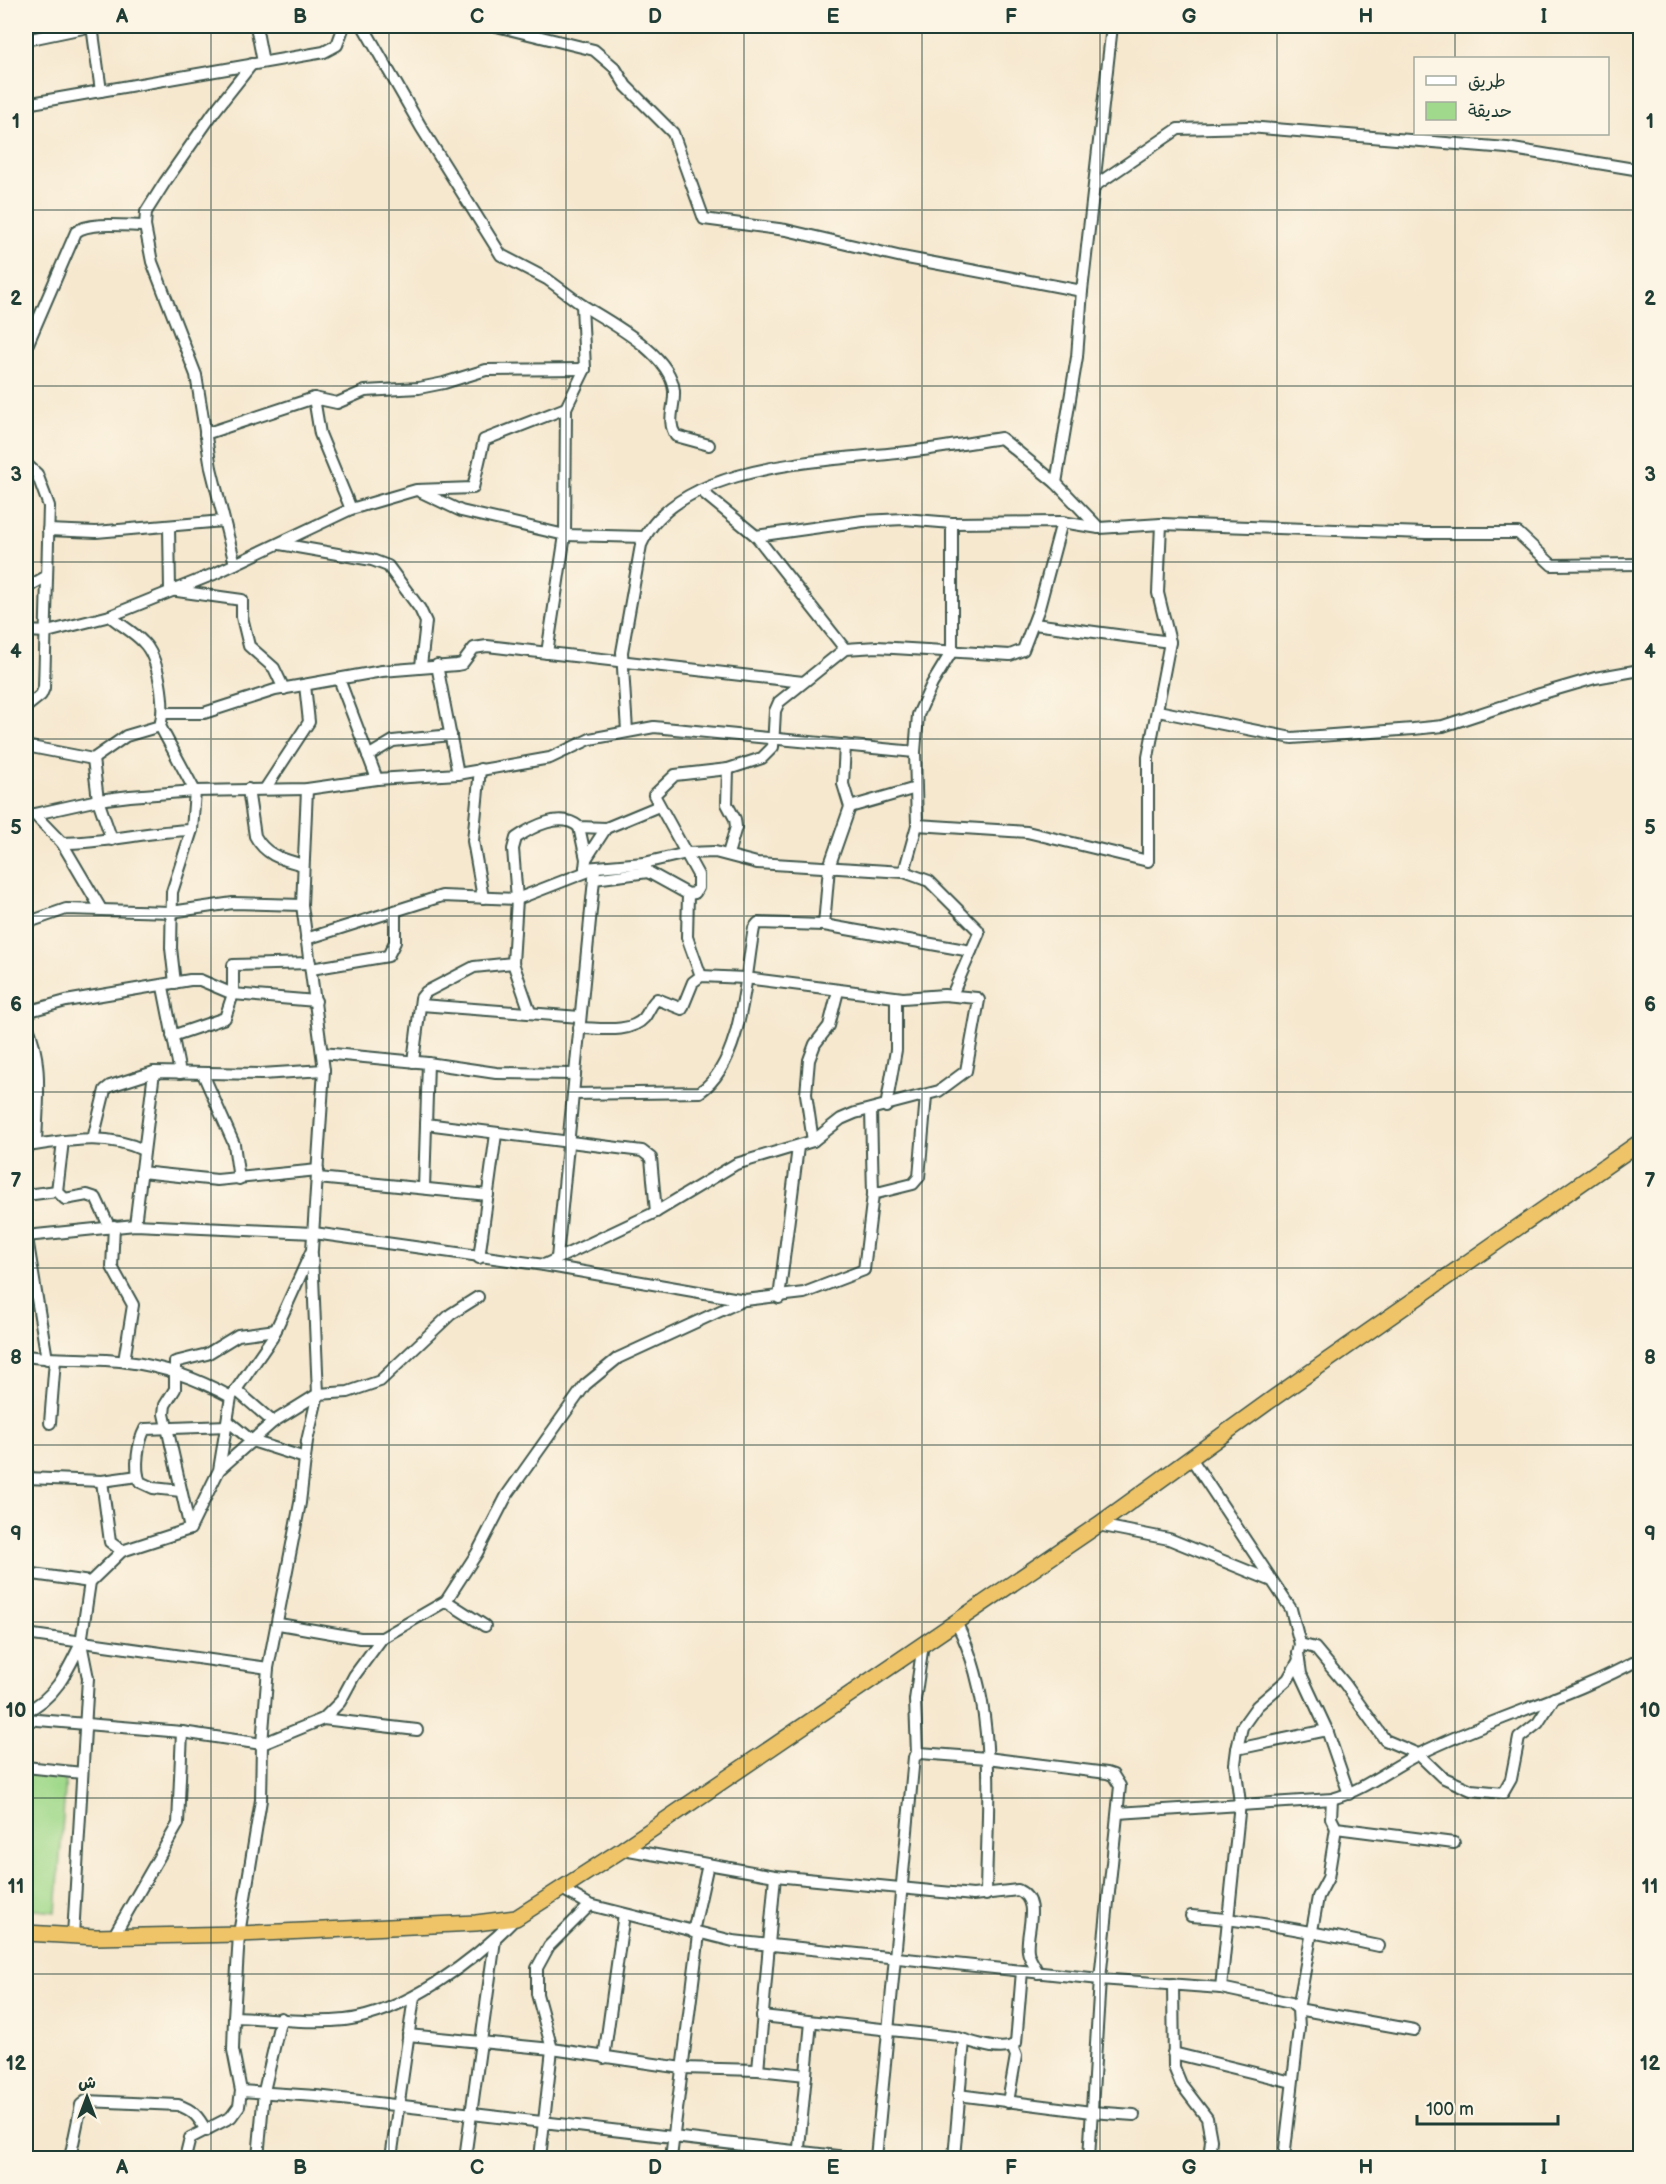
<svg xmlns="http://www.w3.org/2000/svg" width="1666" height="2184" font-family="'Balsamiq Sans','Playpen Sans Arabic',sans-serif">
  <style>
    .green { fill: #a0d98b; stroke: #608b60; stroke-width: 1.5 }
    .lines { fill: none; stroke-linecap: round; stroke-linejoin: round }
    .minor-casing { stroke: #3f574b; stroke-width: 14 }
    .highway-casing { stroke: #3f574b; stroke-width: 18 }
    .minor { stroke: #fff; stroke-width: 10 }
    .highway { stroke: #efc469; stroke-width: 15 }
    .grid { fill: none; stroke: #1f3d34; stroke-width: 1.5; stroke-opacity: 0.55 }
    .neatline { fill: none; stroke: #1f3d34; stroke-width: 2 }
    .grid-label { font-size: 20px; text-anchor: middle; font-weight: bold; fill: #1f3d34 }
  </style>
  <rect width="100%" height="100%" fill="#fcf5e5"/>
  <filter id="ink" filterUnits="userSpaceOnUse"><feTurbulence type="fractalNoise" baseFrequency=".0167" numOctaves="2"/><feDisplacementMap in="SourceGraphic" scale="12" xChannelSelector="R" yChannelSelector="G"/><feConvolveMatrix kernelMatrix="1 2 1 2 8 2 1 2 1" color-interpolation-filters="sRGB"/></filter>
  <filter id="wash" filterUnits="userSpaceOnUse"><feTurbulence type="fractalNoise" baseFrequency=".008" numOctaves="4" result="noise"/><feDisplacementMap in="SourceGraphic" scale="24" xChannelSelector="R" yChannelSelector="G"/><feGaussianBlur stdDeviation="1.35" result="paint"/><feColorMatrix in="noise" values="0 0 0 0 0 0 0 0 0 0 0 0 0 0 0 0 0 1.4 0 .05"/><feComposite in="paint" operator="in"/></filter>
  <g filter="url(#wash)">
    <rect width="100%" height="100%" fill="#f6e8cf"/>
    <path class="green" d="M26,1772L66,1776L56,1912L26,1909Z"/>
  </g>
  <g filter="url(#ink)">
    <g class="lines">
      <g class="minor-casing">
        <g id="minor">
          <path d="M92,26L101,91"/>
          <path d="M256,26L263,62"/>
          <path d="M363,26L421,127L501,255L547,279L582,305L585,369L566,408L565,535L547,653"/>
          <path d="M496,26L594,50L615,68L626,86L673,133L704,219L786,230L902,257L1082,291L1077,357L1056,483"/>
          <path d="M26,40L93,26"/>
          <path d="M26,104L324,52L337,45L344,26"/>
          <path d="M1096,185L1178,129L1249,127L1507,148L1634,169L1640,173"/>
          <path d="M1082,291L1112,26"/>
          <path d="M582,305C611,323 671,354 674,391C675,408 666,421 676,436L709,445"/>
          <path d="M26,348L76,232C88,221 128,226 145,226"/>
          <path d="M314,398L320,434L351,509"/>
          <path d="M205,434L314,398L337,403L365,391L419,388L444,383L486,370L585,369"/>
          <path d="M26,464L37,474L49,506L44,688L41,695L26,707"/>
          <path d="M700,490L756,536L845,649"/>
          <path d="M419,491L461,511L565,535L645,537"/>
          <path d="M169,526L170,590L242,600V617L249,646L274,668L284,689"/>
          <path d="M48,530L96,532L223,521"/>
          <path d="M756,536L863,521L904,519L952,523L1062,522L1099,528L1161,524L1426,533H1518L1552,565L1640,564"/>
          <path d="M280,544L372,560L388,566L420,609L426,622L421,666"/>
          <path d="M235,564L211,468L196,375L152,262L145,226L146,212L165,182L214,112L252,64"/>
          <path d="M26,588L47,576"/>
          <path d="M110,616L214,574L351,509L416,490L473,488L484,440L566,408"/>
          <path d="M1034,624L1170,642"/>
          <path d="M26,631L47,632L110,616C120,625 134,632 143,642C159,657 166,706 160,726L195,791L192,830L172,892L171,948L175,983"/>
          <path d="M437,665L458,774"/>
          <path d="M339,679L377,779"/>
          <path d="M1158,711L1292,738L1413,729L1443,726L1540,694L1595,678L1640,670"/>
          <path d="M164,713H204L275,690L382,671L457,665L462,664L474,648L487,646L803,682"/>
          <path d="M627,731L622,652L641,545C676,464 823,461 897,453C932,450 967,443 1001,438L1056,483L1099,528"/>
          <path d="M26,746L93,759L126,736L160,726"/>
          <path d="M368,756L393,741L451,735"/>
          <path d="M93,759L98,800L112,840"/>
          <path d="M480,769L473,841L483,898"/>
          <path d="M248,789L255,836C266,856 282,859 303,865"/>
          <path d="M265,789L309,722L305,685"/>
          <path d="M850,807L916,788"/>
          <path d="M34,814L62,843L101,909"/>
          <path d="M26,816L98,800L130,796L195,791L307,789L377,779L458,774L550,758L590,739L654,727L915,752"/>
          <path d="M917,825L1027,832L1148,861V757L1170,642L1158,593L1161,524"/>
          <path d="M62,843C106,843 148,831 192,830"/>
          <path d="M728,854L736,827L735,819L727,804L728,769"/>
          <path d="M586,859L606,828"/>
          <path d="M644,863L648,872L688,894L695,893L698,888V875L654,795L675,775L728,769L762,758L773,747L775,711L779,702L845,649L877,647L1010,655L1023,650L1039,608L1062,522"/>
          <path d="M585,868L644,863L687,853L715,852L757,863L904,872L929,881L978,930L979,933L952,995"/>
          <path d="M904,872L917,825L915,752L918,715L932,684L952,651V523"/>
          <path d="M594,879L648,872"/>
          <path d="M688,894L687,937L701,976"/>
          <path d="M26,923L66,909L171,912L233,903L302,905"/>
          <path d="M824,925L971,951"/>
          <path d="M306,939L442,896L517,899L594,869"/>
          <path d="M311,969L388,956L395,942V912"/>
          <path d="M163,987L180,1073"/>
          <path d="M421,1005L580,1017"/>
          <path d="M26,1012L66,1001L190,980H200L233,994L316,1001"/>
          <path d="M530,1012L513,963L517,899L513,849L516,838C532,827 561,811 579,827L606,828L659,806"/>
          <path d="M26,1023C44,1061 37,1104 36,1144"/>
          <path d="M172,1036L225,1018L233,994V965L310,963"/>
          <path d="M322,1053L428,1063L496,1073L575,1074"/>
          <path d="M413,1062L421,998L426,992L474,967L513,963"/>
          <path d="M203,1074L234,1144L239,1179"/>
          <path d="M573,1094L700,1092C743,1062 745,977 754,928L758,923L824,925L829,867L850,807L843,784L845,745"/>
          <path d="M886,1107L896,1050V998"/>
          <path d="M426,1124L642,1151L651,1158L656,1212"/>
          <path d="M93,1139L105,1090L110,1086L154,1072L261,1074L324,1070"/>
          <path d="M63,1141L57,1191L65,1199L87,1195L96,1198L109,1226"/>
          <path d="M813,1141L806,1094L809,1060L815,1044L829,1026L838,991"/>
          <path d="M26,1146C65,1141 106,1132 143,1150"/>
          <path d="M141,1172L217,1180L318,1170"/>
          <path d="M318,1178L488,1195"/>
          <path d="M424,1188L428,1063"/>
          <path d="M873,1194L913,1184L919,1177L926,1096"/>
          <path d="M26,1195L57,1191"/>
          <path d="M135,1225L154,1072"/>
          <path d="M114,1226L112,1267L133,1305L124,1361"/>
          <path d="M26,1232L47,1359"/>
          <path d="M26,1236L135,1225L314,1233L544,1265L745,1300L804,1293L864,1270L873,1194L871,1110"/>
          <path d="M479,1258L496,1134"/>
          <path d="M557,1258L595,869L585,868L586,859L579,827"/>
          <path d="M544,1265L656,1212L736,1164L813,1141L841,1119L855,1113L939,1091L966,1071L979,1000L977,998L944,995L903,998L745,978L701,976L693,982L682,1009L657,999C650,1005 649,1012 644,1018C630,1034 598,1028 579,1028"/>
          <path d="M779,1298L798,1147"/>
          <path d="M26,1356C59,1361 93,1357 127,1362C162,1366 200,1380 231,1397"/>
          <path d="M236,1390L273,1422"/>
          <path d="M229,1422L252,1441L305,1458"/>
          <path d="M50,1423L55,1360"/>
          <path d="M1191,1458L1291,1609L1300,1644L1298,1653L1301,1674L1327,1730L1349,1794"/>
          <path d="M220,1469L273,1422L318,1394L348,1392L380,1381L451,1314L478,1297"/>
          <path d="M26,1478L102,1481L138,1476"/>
          <path d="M102,1481L110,1542L122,1551"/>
          <path d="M181,1491L153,1488L140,1482C134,1468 138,1442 145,1429L228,1426"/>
          <path d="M1098,1525L1169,1539L1270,1580"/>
          <path d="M190,1529L164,1414L165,1405L175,1389V1362L207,1354L238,1335L276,1330"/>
          <path d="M26,1573L90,1582"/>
          <path d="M446,1601L485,1626"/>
          <path d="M956,1622C999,1705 987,1804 986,1895"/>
          <path d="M279,1624L360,1638H382"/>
          <path d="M26,1634L268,1668"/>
          <path d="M1300,1644L1315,1648L1345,1684L1385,1740L1418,1754L1442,1777L1471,1790L1503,1793L1511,1779L1519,1738L1538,1723L1554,1698"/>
          <path d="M26,1711C55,1699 68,1670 81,1643"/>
          <path d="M26,1719L182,1732L262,1744L323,1719L340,1702L354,1676L382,1638L446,1601L477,1553L507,1495L585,1385L618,1358L744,1300"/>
          <path d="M323,1719L417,1730"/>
          <path d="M1237,1749L1242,1727L1257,1706L1288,1679L1299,1660"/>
          <path d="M917,1754L915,1700L923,1644"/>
          <path d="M26,1767L82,1773"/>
          <path d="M1332,1799L1331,1818L1336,1828L1454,1843"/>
          <path d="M1118,1813L1332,1799C1364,1790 1389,1769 1417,1755C1490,1718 1570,1698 1640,1659"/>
          <path d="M1336,1828L1328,1878L1318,1897L1298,2009L1414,2030"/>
          <path d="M623,1849L775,1876L973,1895L1018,1890C1042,1901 1025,1932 1028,1951C1029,1959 1035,1966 1038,1973"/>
          <path d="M562,1889L590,1905L733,1941L1100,1979L1221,1988L1291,2003L1298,2009L1299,2028L1284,2158"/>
          <path d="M1191,1916C1254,1920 1316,1932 1379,1946"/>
          <path d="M693,1932L708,1864"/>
          <path d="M73,1936L88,1678L81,1643L90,1582L122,1551L190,1529L219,1470L231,1397L272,1338L312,1250L324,1070L302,905L307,789"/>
          <path d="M113,1937L178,1824L182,1732"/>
          <path d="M1173,1984L1174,2067L1181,2084L1207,2118L1211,2140L1209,2158"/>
          <path d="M1221,1988L1240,1803L1235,1764L1237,1749L1327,1730"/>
          <path d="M762,2016L955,2037C969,2041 1004,2055 1016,2043L1022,1971"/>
          <path d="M234,2017C270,2018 308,2024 345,2020C405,2013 475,1960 516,1918"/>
          <path d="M408,2035L552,2049L682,2068L758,2070L806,2075"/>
          <path d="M1173,2053L1292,2082"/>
          <path d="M604,2058L624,1914"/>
          <path d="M758,2070L775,1876"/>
          <path d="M241,2091L316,2096L855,2158"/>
          <path d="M958,2095L1091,2112L1134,2115"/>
          <path d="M1008,2102L1016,2056L1012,2046"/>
          <path d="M70,2158L81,2105L86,2101L178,2105C193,2110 199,2117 206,2131"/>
          <path d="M185,2158L190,2138L231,2117L239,2106L241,2091L233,2050L234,2017L239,1934L261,1800L262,1744L268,1668L300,1503L307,1441L318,1394L312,1254"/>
          <path d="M258,2158L264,2091L281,2018"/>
          <path d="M391,2158L414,1997"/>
          <path d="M465,2158L495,1940"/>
          <path d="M540,2158L552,2049L537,1994V1968L549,1946L590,1905"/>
          <path d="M671,2158L699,1934"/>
          <path d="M798,2158L811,2022"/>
          <path d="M876,2158L914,1757L920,1753L987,1758L1107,1773L1113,1775L1120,1786L1100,1979L1089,2158"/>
          <path d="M954,2158L964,2040"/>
        </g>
      </g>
      <g class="highway-casing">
        <path id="highway" d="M26,1933L96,1937L239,1934L476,1923L516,1918L623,1849L1098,1525L1275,1397L1640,1142"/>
      </g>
      <use href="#minor" class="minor"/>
      <use href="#highway" class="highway"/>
    </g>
  </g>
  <path class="grid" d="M211,26V2158M389,26V2158M566,26V2158M744,26V2158M922,26V2158M1100,26V2158M1277,26V2158M1455,26V58M1455,134V2158M26,210H1640M26,386H1640M26,562H1640M26,739H1640M26,916H1640M26,1092H1640M26,1268H1640M26,1445H1640M26,1622H1640M26,1798H1640M26,1974H1640"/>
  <rect width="1666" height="2184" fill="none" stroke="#fcf5e5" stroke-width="66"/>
  <rect x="1414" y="57" width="195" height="78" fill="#fcf5e5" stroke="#a4ab9e" stroke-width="1.5"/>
  <rect x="1426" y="76" width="30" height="9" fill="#ffffff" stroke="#a4ab9e" stroke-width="1.5"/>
  <text x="1468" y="87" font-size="18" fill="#1f3d34">طريق</text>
  <rect x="1426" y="102" width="30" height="18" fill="#a0d98b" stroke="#a4ab9e" stroke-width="1.5"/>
  <text x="1468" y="117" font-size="18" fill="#1f3d34">حديقة</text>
  <g transform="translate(87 2097)" stroke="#fcf5e5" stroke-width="4.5" paint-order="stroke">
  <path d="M0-4.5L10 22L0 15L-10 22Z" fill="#1f3d34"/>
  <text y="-9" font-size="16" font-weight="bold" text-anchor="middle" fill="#1f3d34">ش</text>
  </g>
  <path d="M1417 2115v9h141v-9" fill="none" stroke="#1f3d34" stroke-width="3"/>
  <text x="1426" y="2115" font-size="18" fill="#1f3d34" stroke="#fcf5e5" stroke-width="4.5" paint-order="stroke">100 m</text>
  <rect x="33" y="33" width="1600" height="2118" class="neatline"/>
  <g class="grid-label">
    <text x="122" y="23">A</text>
    <text x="300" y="23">B</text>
    <text x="477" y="23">C</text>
    <text x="655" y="23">D</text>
    <text x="833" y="23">E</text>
    <text x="1011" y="23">F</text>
    <text x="1189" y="23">G</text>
    <text x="1366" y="23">H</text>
    <text x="1544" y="23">I</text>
    <text x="16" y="128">1</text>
    <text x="1650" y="128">1</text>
    <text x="16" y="305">2</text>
    <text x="1650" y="305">2</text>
    <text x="16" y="481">3</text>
    <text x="1650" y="481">3</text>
    <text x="16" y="658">4</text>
    <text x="1650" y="658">4</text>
    <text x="16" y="834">5</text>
    <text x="1650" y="834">5</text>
    <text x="16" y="1011">6</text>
    <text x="1650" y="1011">6</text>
    <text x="16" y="1187">7</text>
    <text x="1650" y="1187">7</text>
    <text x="16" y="1364">8</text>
    <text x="1650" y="1364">8</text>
    <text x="16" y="1540">9</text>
    <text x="1650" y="1540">9</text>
    <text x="16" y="1717">10</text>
    <text x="1650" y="1717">10</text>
    <text x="16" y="1893">11</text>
    <text x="1650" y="1893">11</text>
    <text x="16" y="2070">12</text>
    <text x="1650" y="2070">12</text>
    <text x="122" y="2174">A</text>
    <text x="300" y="2174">B</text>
    <text x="477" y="2174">C</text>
    <text x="655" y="2174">D</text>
    <text x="833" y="2174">E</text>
    <text x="1011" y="2174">F</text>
    <text x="1189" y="2174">G</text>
    <text x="1366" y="2174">H</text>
    <text x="1544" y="2174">I</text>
  </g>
</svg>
